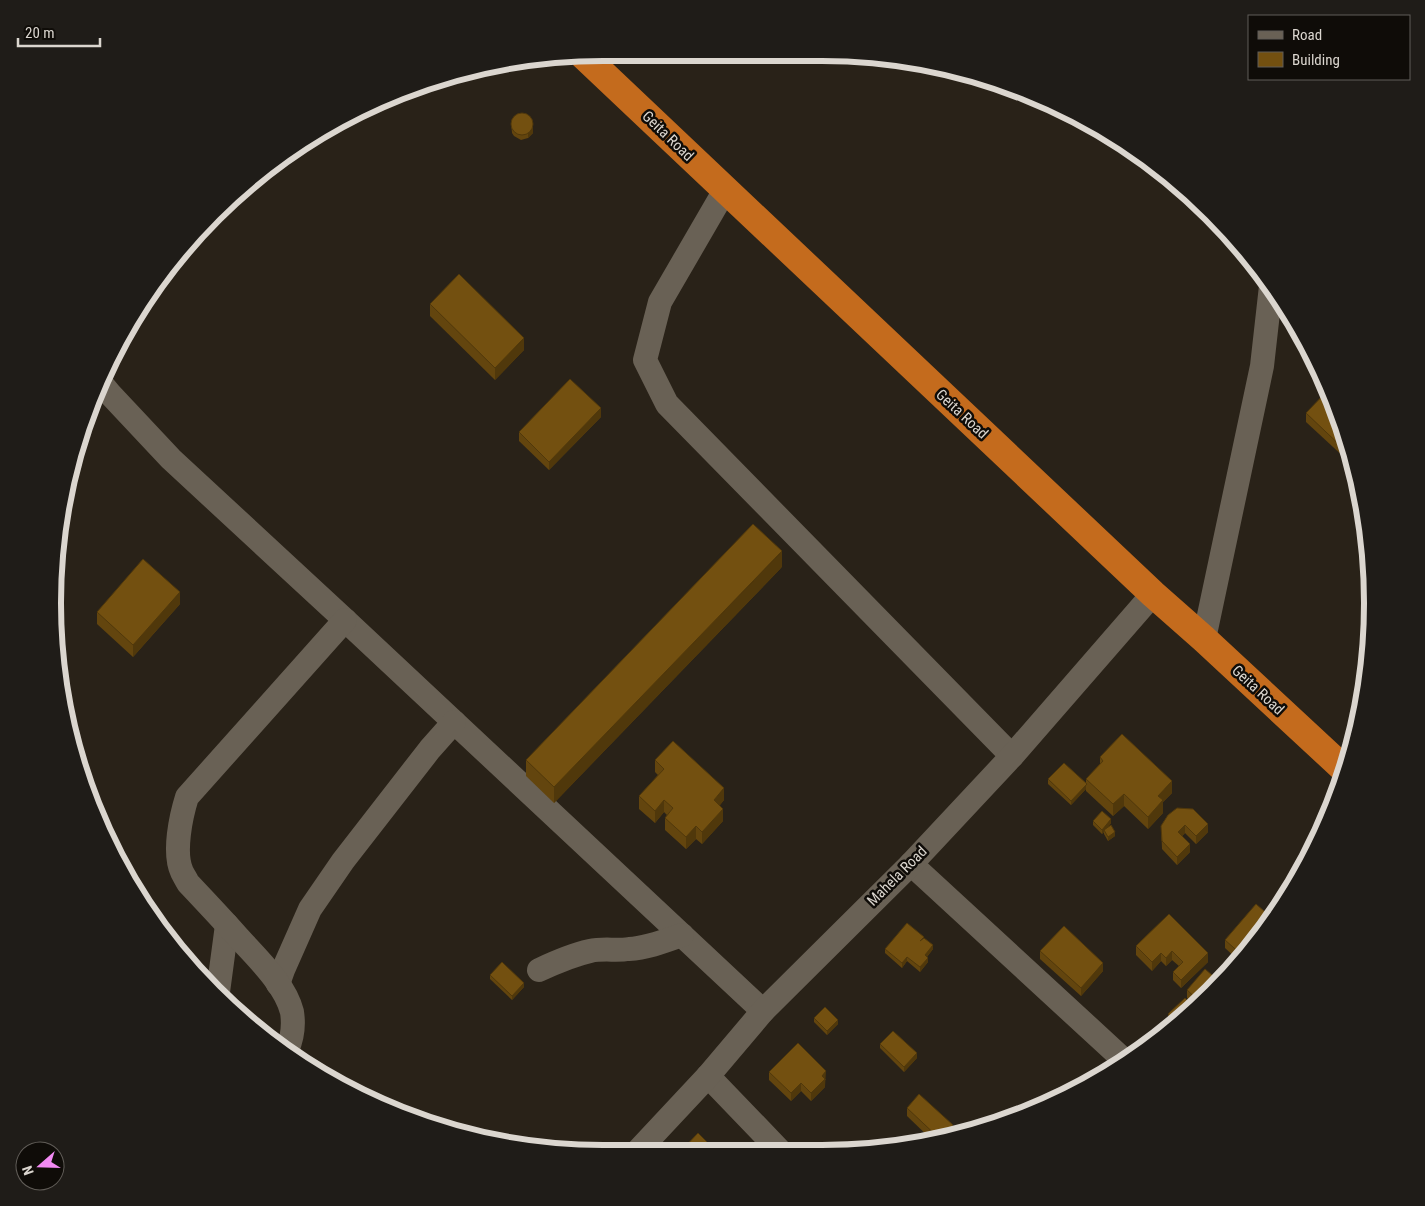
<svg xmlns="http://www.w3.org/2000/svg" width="1425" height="1206" font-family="'Roboto Condensed',sans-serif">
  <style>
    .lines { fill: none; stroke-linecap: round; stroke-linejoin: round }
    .street { stroke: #696155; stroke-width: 24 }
    .highway { stroke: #c46b1d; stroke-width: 28 }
    .wall { fill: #63450e }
    .shaded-wall { fill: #50380b }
    .building { fill: #735010; stroke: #50380b }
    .labels { text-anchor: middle; stroke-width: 5; stroke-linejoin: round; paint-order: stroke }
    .street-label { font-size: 15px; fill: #dbd6cf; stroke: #0f0c08 }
    .rim { fill: none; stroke: #dbd6cf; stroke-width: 6 }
  </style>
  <rect width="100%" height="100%" fill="#292218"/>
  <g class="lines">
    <g class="street">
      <path d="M725,190L660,302L645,360L667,404L1012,756"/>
      <path d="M100,382L110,394L171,459L345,620L763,1011"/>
      <path d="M1204,639L1262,366L1271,286"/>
      <path d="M911,864L1126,1062"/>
      <path d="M539,970C556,962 572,955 590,951C603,948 616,951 629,949C647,948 665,941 682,935"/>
      <path d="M278,984L283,970L310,909L343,861L430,749L454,722"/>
      <path d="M218,992L227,925"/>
      <path d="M287,1050C292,1039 294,1025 292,1012C285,984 257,958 238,937C222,919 205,901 188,883C186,879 184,876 182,872C173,853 181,816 187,797L345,620"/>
      <path d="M708,1076L782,1153"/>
      <path d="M636,1153L708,1076L763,1011L911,864L1012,756L1153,594"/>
    </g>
    <path class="highway" d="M583,55L1153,594L1204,639L1344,769"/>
  </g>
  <g class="wall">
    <path d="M511,122L533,133L528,138L521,140L514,136L512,133Z"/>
    <path d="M430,304L524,350L495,380L430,316Z"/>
    <path d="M1331,393L1350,455L1346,459L1306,422V413Z"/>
    <path d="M601,417L549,470L519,441V432Z"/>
    <path d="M782,567L554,803L526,776V760Z"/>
    <path d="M180,604L133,657L97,624V612Z"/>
    <path d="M1100,757L1172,793L1163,802V813L1148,829L1124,806L1113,816L1086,791V789L1071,805L1048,784V779L1086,784V779L1100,764Z"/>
    <path d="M655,760L724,800L720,805L723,821L702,844L696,839L686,849L665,830V818L667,815L664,812L655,823L639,809V796L658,775L655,772Z"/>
    <path d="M1168,815L1208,832L1196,844L1185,833L1182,836L1190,852L1177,865L1162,849L1161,826Z"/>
    <path d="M1093,821L1111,823L1108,827L1115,836L1108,841L1104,834V832L1102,834L1093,825Z"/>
    <path d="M1295,880L1281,907L1279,905V897Z"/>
    <path d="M1169,914L1208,962L1181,988L1173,980V972L1179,966L1172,960L1166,966L1161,961L1152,971L1136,955V946Z"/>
    <path d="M1272,918L1238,960L1225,948V940Z"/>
    <path d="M924,939L933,949L927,957L928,962L920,972L907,961L902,968L885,953V949Z"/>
    <path d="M1040,951L1103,971L1081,996L1040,959Z"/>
    <path d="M490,975L524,987L512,1000L490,979Z"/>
    <path d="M1187,990L1211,992L1195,1006L1187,998Z"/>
    <path d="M1192,1008L1173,1024L1168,1019V1014Z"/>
    <path d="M814,1018L838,1024L827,1035L814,1022Z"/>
    <path d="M880,1044L917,1058L904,1072L880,1048Z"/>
    <path d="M769,1072L826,1079L825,1080V1087L811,1101L801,1091L791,1101L769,1080Z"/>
    <path d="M907,1108L953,1133L950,1137L934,1142L907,1116Z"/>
  </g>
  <g class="shaded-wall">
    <path d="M533,121V133L528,138V134Z"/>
    <path d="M524,338V350L495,380V368Z"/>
    <path d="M601,408V417L549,470V462Z"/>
    <path d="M1348,449L1350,455L1346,459V451Z"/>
    <path d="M782,551V567L554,803V787Z"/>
    <path d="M180,592V604L133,657V645Z"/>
    <path d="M1172,781V793L1163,802V813L1148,829V817L1158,796Z"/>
    <path d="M1086,785V789L1071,805V801Z"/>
    <path d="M724,788V800L714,812V800Z"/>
    <path d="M1124,794V806L1113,816V804Z"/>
    <path d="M664,800V812L655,823V811Z"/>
    <path d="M723,809V821L702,844V832Z"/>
    <path d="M1111,819V823L1105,831L1104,830V832L1102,834V830Z"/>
    <path d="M1208,824V832L1196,844V836Z"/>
    <path d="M1185,825V833L1178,840V832Z"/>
    <path d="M696,826V839L686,849V837Z"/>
    <path d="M1115,832V836L1108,841V837Z"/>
    <path d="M1190,844V852L1177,865V857Z"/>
    <path d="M933,945V949L925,959V955Z"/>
    <path d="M1172,951V960L1166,966V958Z"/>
    <path d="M1161,953V961L1152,971V962Z"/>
    <path d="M1208,953V962L1181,988V980Z"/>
    <path d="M907,957V961L902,968V963Z"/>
    <path d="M928,958V962L920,972V967Z"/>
    <path d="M1103,963V971L1081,996V988Z"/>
    <path d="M524,983V987L512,1000V996Z"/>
    <path d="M1204,994V998L1198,1003V1000Z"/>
    <path d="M1192,1005V1008L1181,1017Z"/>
    <path d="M838,1020V1024L827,1035V1031Z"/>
    <path d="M917,1053V1058L904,1072V1067Z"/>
    <path d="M826,1071L825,1087L811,1101V1093L822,1076Z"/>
    <path d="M801,1083V1091L791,1101V1093Z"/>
    <path d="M953,1125V1133L950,1137L940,1140Z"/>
  </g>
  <g class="building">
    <circle cx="522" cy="124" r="11"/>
    <path d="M459,274L524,338L495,368L430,304Z"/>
    <path d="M570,379L601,408L549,462L519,432Z"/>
    <path d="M1329,389L1331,393L1348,449L1346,451L1306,413Z"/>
    <path d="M753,524L782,551L554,787L526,760Z"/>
    <path d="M143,559L180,592L133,645L97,612Z"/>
    <path d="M1122,734L1172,781L1158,796L1163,800L1148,817L1124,794L1113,804L1086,779L1103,761L1100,757Z"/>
    <path d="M673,741L724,788L714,800L723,809L702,832L696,826L686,837L665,818L673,808L664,800L655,811L639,796L664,769L655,760Z"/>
    <path d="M1064,763L1087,784L1071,801L1048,779Z"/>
    <path d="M1177,808L1193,809L1208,824L1196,836L1185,825L1178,832L1190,844L1177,857L1162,841L1161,826L1168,815Z"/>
    <path d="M1102,811L1111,819L1102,830L1093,821Z"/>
    <path d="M1111,825L1115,832L1108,837L1104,830Z"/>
    <path d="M1295,880L1284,902L1279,897Z"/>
    <path d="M1256,904L1272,918L1242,955L1225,940Z"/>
    <path d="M1169,914L1208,953L1181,980L1173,972L1183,962L1172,951L1166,958L1161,953L1152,962L1136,946Z"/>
    <path d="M907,923L924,937L920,941L924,938L933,945L925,955L928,958L920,967L907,957L902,963L885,949Z"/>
    <path d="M1064,926L1103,963L1081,988L1040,951Z"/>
    <path d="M502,962L524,983L512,996L490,975Z"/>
    <path d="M1205,969L1220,982L1211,992L1206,996L1204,994L1198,1000L1187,990Z"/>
    <path d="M1185,998L1192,1005L1181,1017L1175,1022L1168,1014Z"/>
    <path d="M825,1007L838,1020L827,1031L814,1018Z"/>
    <path d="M893,1031L917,1053L904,1067L880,1044Z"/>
    <path d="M798,1043L826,1071L822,1076L825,1079L811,1093L801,1083L791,1093L769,1072Z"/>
    <path d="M919,1094L953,1125L940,1139L907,1108Z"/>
    <path d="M698,1133L718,1153H679Z"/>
  </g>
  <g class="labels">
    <g class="street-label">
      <text transform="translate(668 136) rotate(44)" y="5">Geita Road</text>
      <text transform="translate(962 414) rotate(43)" y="5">Geita Road</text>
      <text transform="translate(1258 690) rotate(43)" y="5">Geita Road</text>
      <text transform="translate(897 876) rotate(-45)" y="5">Mahela Road</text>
    </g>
  </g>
  <path d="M0 0H1425V1206H0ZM603 61H822A542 542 0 0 1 1364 603V603A542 542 0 0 1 822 1145H603A542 542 0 0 1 61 603V603A542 542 0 0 1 603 61Z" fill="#1f1c18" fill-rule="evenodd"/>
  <path class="rim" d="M603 61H822A542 542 0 0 1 1364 603V603A542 542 0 0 1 822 1145H603A542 542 0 0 1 61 603V603A542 542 0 0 1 603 61Z"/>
  <rect x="1248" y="15" width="162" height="65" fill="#0f0c08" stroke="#615d58"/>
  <rect x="1258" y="31" width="25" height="8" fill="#696155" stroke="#615d58"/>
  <text x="1292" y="40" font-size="15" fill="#dbd6cf">Road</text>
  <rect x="1258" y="52" width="25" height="15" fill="#735010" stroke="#615d58"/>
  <text x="1292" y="65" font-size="15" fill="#dbd6cf">Building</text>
  <g transform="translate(40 1166) rotate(250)"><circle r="24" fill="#0f0c08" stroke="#615d58"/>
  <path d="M0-4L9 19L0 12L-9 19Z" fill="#f28af3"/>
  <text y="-8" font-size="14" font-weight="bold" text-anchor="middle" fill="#dbd6cf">N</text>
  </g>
  <path d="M18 38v8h82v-8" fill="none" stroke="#dbd6cf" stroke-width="2.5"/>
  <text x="25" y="38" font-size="15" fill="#dbd6cf" stroke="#0f0c08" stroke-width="4" paint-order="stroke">20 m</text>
</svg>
